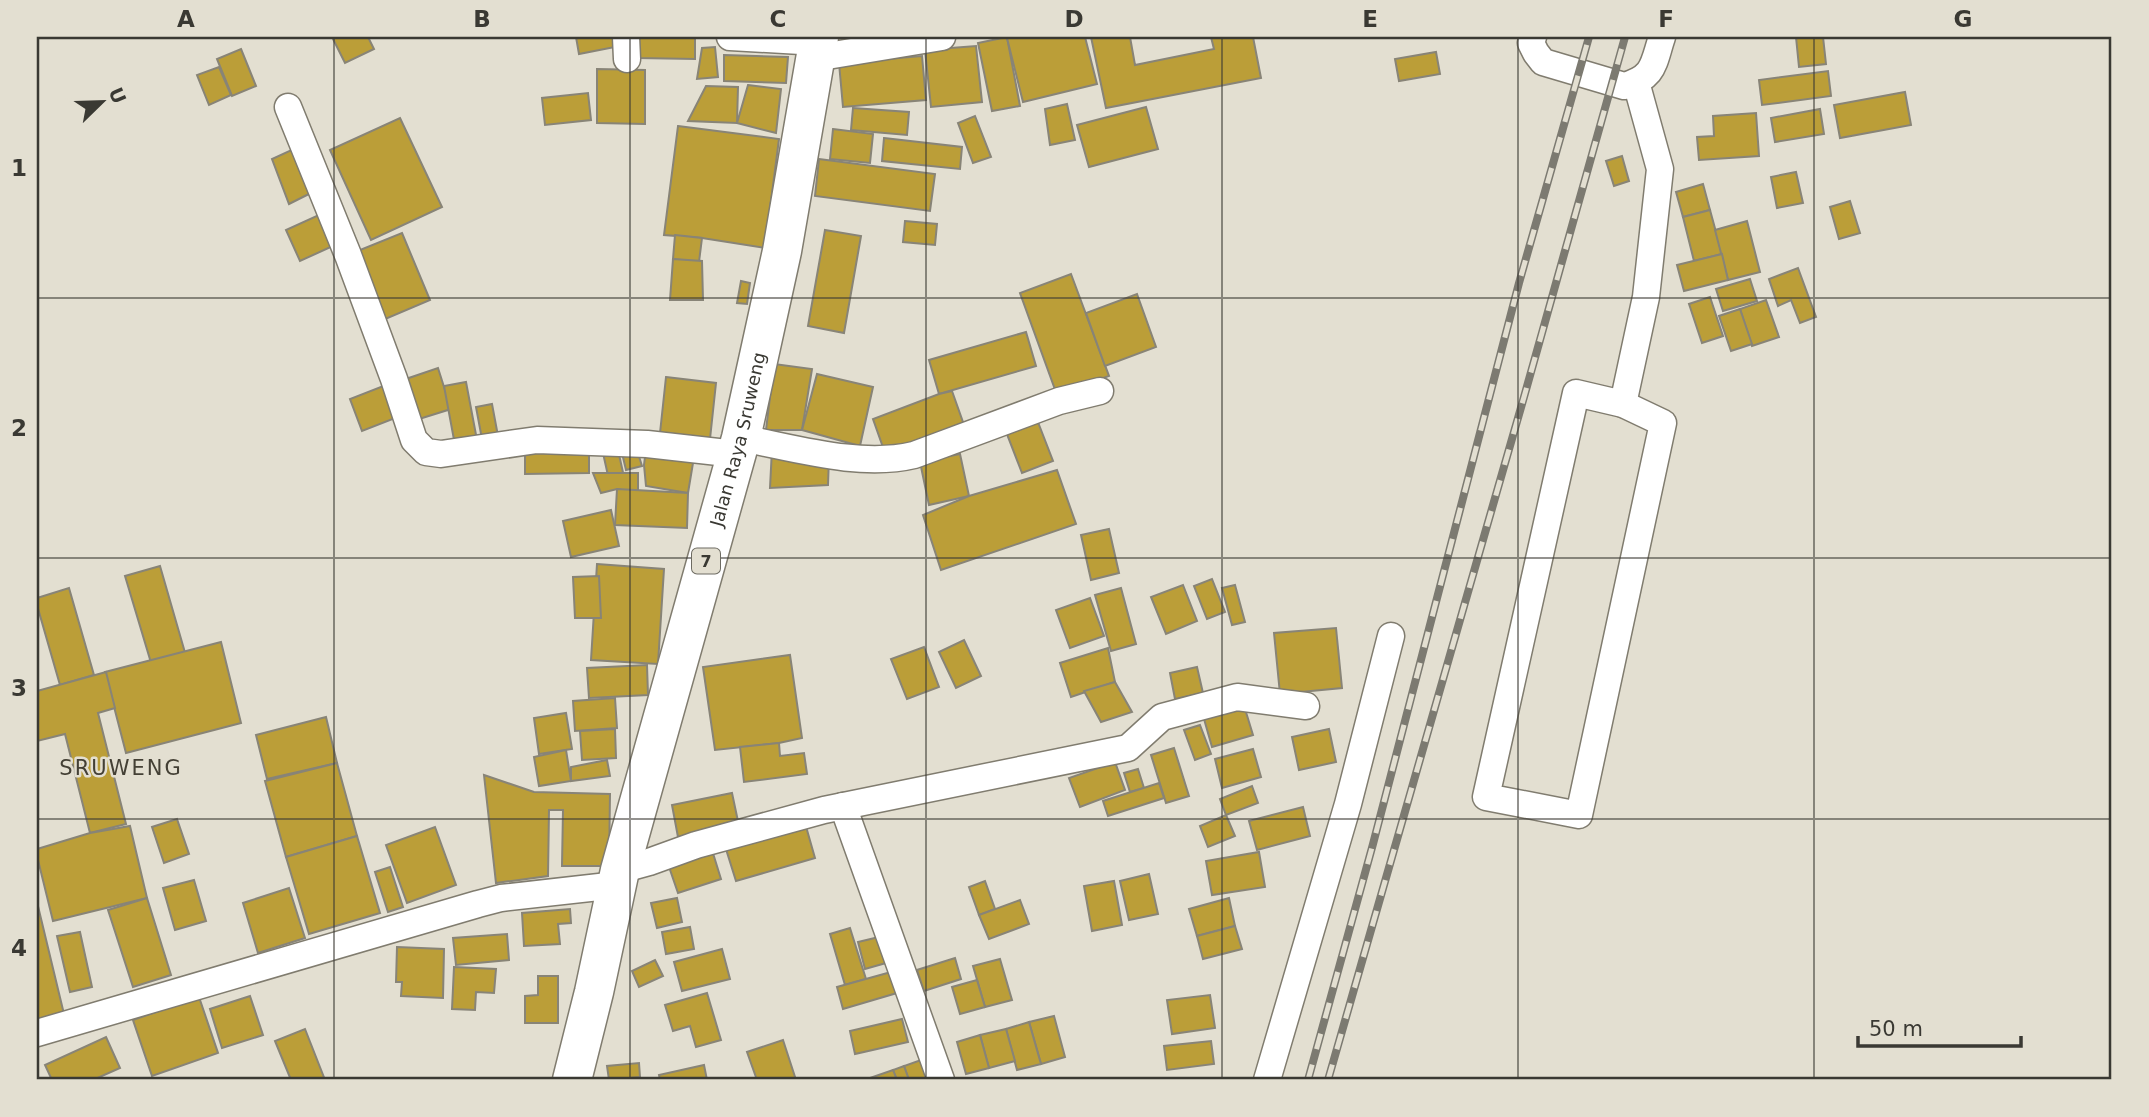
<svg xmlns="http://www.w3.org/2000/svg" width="2149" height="1117" font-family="'DejaVu Sans',sans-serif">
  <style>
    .building { fill: #bb9e38; stroke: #888477; stroke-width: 2 }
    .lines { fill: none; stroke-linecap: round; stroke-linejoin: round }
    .minor-casing { stroke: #807c6f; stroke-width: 29 }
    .highway-casing { stroke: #807c6f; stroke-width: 41 }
    .minor { stroke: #fff; stroke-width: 26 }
    .highway { stroke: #fff; stroke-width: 38 }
    .rail-casing { stroke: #7c7a71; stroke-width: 8 }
    .rail { stroke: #e3dfd1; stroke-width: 5; stroke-dasharray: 16; stroke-linecap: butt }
    .grid { fill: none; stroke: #3a3933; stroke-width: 2; stroke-opacity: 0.55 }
    .labels { text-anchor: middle; stroke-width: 5; stroke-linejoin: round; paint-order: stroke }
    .shield { fill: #e3dfd1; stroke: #6d6b62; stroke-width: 2 }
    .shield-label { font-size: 16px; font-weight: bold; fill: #3a3933 }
    .street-label { font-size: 18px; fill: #3a3933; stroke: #e3dfd1 }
    .quarter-label { font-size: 21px; letter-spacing: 2px; fill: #444035; stroke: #e3dfd1 }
    .neatline { fill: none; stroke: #3a3933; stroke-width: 2.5 }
    .grid-label { font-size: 23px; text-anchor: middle; font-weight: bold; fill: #3a3933 }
  </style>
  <rect width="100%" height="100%" fill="#e3dfd1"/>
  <g class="building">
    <path d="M332,37H368L374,49L345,63Z"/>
    <path d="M576,37H618L620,46L579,54Z"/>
    <path d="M637,37H695V59L637,58Z"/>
    <path d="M1007,37L1020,106L992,111L978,43Z"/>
    <path d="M1012,37H1085L1097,84L1023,102L1007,38Z"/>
    <path d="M1091,37H1130L1135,65L1214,49L1211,37H1253L1261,78L1106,108Z"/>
    <path d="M1796,37H1823L1826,64L1799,67Z"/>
    <path d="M976,46L982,102L931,107L925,50Z"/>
    <path d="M715,47L718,77L697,79L702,48Z"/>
    <path d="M241,49L256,86L232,96L217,59Z"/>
    <path d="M1436,52L1440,74L1399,81L1395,59Z"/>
    <path d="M724,55L788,57L786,83L724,81Z"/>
    <path d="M922,56L926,100L843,107L839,63Z"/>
    <path d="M219,67L231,95L209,105L197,75Z"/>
    <path d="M597,69L645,70V124L597,123Z"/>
    <path d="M1828,71L1831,96L1762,105L1759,80Z"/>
    <path d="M748,85L781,89L776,133L737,123Z"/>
    <path d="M706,86L738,87L737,123L688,121Z"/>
    <path d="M1905,92L1911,125L1840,138L1834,105Z"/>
    <path d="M588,93L591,120L545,125L542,98Z"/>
    <path d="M1067,104L1075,140L1050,145L1045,109Z"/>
    <path d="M1146,107L1158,149L1089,167L1077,125Z"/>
    <path d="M853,108L909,112L907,135L851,130Z"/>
    <path d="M1820,109L1824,134L1775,142L1771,118Z"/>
    <path d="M1756,113L1759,156L1699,160L1697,137L1714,136L1713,116Z"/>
    <path d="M975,116L991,157L973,163L958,123Z"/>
    <path d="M400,118L442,207L371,240L330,150Z"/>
    <path d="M678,126L779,139L765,248L702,238L664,235Z"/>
    <path d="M833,129L873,134L870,163L830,159Z"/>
    <path d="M884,138L962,147L960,169L882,161Z"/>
    <path d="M298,147L315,191L289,204L272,159Z"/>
    <path d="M1622,156L1629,181L1614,186L1606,161Z"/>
    <path d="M819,159L935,174L930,211L815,196Z"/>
    <path d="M1796,172L1803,203L1777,208L1771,177Z"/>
    <path d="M1703,184L1710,210L1683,217L1676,192Z"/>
    <path d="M1850,201L1860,233L1839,239L1830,207Z"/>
    <path d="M1710,210L1722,254L1694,261L1683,217Z"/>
    <path d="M321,214L335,245L300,261L286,230Z"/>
    <path d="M905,221L937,224L935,245L903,242Z"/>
    <path d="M1747,221L1760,272L1728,280L1715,230Z"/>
    <path d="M825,230L861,236L844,333L808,326Z"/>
    <path d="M402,233L430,300L383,320L355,252Z"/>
    <path d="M675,235L702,238L699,262L673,259Z"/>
    <path d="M1722,254L1728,280L1684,291L1677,265Z"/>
    <path d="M673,259L702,261L703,300H670Z"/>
    <path d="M1798,268L1816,317L1800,323L1791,300L1778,306L1769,279Z"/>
    <path d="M1071,274L1109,376L1057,395L1020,293Z"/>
    <path d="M1750,279L1757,301L1723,311L1716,289Z"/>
    <path d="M741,281L750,283L747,304L737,303Z"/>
    <path d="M1137,294L1156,347L1105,366L1086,313Z"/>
    <path d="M1710,297L1723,336L1702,343L1689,304Z"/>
    <path d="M1766,300L1779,337L1752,346L1740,309Z"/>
    <path d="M1740,309L1752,344L1731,351L1719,316Z"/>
    <path d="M1026,332L1036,366L939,394L929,360Z"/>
    <path d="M774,364L812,369L802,430H766Z"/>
    <path d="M438,368L451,409L416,420L403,380Z"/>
    <path d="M817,374L873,387L860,446L802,430Z"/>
    <path d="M666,377L716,383L710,439L660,433Z"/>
    <path d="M466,382L477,440L455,445L444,386Z"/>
    <path d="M391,383L403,415L362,431L350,399Z"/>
    <path d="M952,391L964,425L885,453L873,419L939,394Z"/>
    <path d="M492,404L498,436L482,439L476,407Z"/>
    <path d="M1036,417L1053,461L1022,473L1005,429Z"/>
    <path d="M525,448H589V473L525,474Z"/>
    <path d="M646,449L695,451L688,493L646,486L644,465Z"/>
    <path d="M772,449L829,457L828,485L770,488Z"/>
    <path d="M618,450L624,477L609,480L603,453Z"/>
    <path d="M637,450L642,466L626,470L622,453Z"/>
    <path d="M960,454L969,496L929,505L920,462Z"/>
    <path d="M1057,470L1076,524L941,570L923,515L969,496Z"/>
    <path d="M593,473H638V494L617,489L601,493Z"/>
    <path d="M617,489L688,493L687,528L615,525Z"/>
    <path d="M611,510L619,546L571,557L563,521Z"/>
    <path d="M1109,529L1119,573L1091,580L1081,535Z"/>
    <path d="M597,564L664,569L658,664L591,660Z"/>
    <path d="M160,566L186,656L152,666L125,576Z"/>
    <path d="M599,576L601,618H575L573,577Z"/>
    <path d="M1212,579L1225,612L1207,619L1194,586Z"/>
    <path d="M1183,585L1197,621L1166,634L1151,597Z"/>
    <path d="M1235,585L1245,622L1232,625L1222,588Z"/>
    <path d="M69,588L94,675L60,685L37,605V598Z"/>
    <path d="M1121,588L1136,644L1111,651L1095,595Z"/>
    <path d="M1090,598L1104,636L1070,648L1056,610Z"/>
    <path d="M1336,628L1342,688L1280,694L1274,633Z"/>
    <path d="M964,640L981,676L956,688L939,652Z"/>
    <path d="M221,642L241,723L126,753L105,672Z"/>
    <path d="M924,647L939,687L907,699L891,659Z"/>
    <path d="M1108,648L1115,682L1071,697L1060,663Z"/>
    <path d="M790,655L802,738L779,743L715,750L703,667Z"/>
    <path d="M647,665L648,695L589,698L587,668Z"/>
    <path d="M1197,667L1203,693L1175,699L1170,673Z"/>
    <path d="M106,672L115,708L98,713L126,824L90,833L65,734L37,741V691Z"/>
    <path d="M1115,682L1132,712L1101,722L1084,691Z"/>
    <path d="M615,698L617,728L575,731L573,701Z"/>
    <path d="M1242,699L1253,735L1212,747L1202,712Z"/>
    <path d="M566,713L572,749L539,754L534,718Z"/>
    <path d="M326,717L337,763L267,779L256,735Z"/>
    <path d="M1200,725L1211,754L1195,760L1184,730Z"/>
    <path d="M615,729L616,758L582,760L580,731Z"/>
    <path d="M1329,729L1336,762L1299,770L1292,737Z"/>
    <path d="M779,743L780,756L804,753L807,774L744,782L740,747Z"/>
    <path d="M1174,748L1189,796L1166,803L1151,755Z"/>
    <path d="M1253,749L1261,777L1222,788L1215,759Z"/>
    <path d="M566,750L571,781L539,786L534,757Z"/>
    <path d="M607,760L610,776L571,781V767Z"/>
    <path d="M1115,762L1125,790L1080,807L1069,778Z"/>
    <path d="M337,763L357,836L286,857L265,781Z"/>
    <path d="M1138,769L1144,788L1130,792L1124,773Z"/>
    <path d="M484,775L534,792L610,794L609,866H562L563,810H549L548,876L496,883Z"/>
    <path d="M1159,783L1164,798L1108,816L1103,801Z"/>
    <path d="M1252,786L1258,803L1226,815L1220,799Z"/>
    <path d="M732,793L739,826L678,837L672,805Z"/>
    <path d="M1303,807L1310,836L1257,850L1249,821Z"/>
    <path d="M1226,815L1235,836L1208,847L1200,826Z"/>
    <path d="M177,819L189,854L164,863L152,827Z"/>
    <path d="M805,823L815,858L736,881L725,846Z"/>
    <path d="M130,826L147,898L53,921L37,856V849L90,833Z"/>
    <path d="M435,827L456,885L407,903L386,845Z"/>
    <path d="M357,836L380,913L309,934L286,857Z"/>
    <path d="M712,850L721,879L678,893L668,864Z"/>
    <path d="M1259,852L1265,887L1212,895L1206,861Z"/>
    <path d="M390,867L403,907L388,912L375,872Z"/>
    <path d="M1149,874L1158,914L1129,920L1120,881Z"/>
    <path d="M194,880L206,921L175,930L163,888Z"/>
    <path d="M985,881L995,909L979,915L969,887Z"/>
    <path d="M1114,881L1122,925L1092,931L1084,886Z"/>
    <path d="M289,888L305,938L258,953L243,903Z"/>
    <path d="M147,898L171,975L133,987L108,910Z"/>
    <path d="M677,898L682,922L657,928L651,903Z"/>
    <path d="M1229,898L1235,926L1197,936L1189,909Z"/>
    <path d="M1020,900L1029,924L989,939L979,915Z"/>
    <path d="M37,902L64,1014L37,1021Z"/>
    <path d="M570,909L571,923L558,924L560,944L524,946L522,913Z"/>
    <path d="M1235,926L1242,949L1203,959L1197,936Z"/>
    <path d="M690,927L694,949L666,954L662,932Z"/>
    <path d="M850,928L866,979L845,985L830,934Z"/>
    <path d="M80,932L92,987L70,992L57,936Z"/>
    <path d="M507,934L509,960L456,965L453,938Z"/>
    <path d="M879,937L886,963L865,969L858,942Z"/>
    <path d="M397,947L444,949L443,998L401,996L402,982H396Z"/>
    <path d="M722,949L730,979L682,991L674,962Z"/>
    <path d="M955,958L961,979L924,991L917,970Z"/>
    <path d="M1000,959L1012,1000L985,1007L973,966Z"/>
    <path d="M655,960L663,976L639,987L632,971Z"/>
    <path d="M454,967L496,969L494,993L476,992L475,1010L452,1009Z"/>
    <path d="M891,972L897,993L843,1009L837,987Z"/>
    <path d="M538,976H558V1023H525V996L538,995Z"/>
    <path d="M977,980L985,1007L960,1014L952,987Z"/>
    <path d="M707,993L721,1040L696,1047L690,1026L673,1031L665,1005Z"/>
    <path d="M1210,995L1215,1028L1172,1034L1167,1000Z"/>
    <path d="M250,996L263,1035L222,1048L210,1009Z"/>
    <path d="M199,997L218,1053L152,1076L133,1020Z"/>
    <path d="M1054,1016L1065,1057L1041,1064L1029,1022Z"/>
    <path d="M902,1019L908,1042L855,1054L850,1031Z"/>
    <path d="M1029,1022L1041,1064L1017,1070L1006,1029Z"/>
    <path d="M305,1029L325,1080H291L275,1041Z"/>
    <path d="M1006,1029L1015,1061L989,1068L980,1035Z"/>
    <path d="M980,1035L989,1068L966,1074L957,1042Z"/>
    <path d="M106,1037L120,1068L93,1080H52L45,1065Z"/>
    <path d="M783,1040L796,1080H757L747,1052Z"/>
    <path d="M1211,1041L1214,1064L1167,1070L1164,1046Z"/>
    <path d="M921,1060L928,1080H909L904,1066Z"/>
    <path d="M639,1063L640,1077L609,1080L607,1066Z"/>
    <path d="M704,1065L707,1080H660L659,1075Z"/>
    <path d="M904,1066L909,1080H897L893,1070Z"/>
    <path d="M893,1070L897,1080H870V1078Z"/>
  </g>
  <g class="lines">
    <g class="minor-casing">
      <g id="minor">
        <path d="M626,37L627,59"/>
        <path d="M730,37L818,42"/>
        <path d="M1533,37L1531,43L1536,53L1543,62L1624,86C1655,77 1653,64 1662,37"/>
        <path d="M815,58L942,37"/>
        <path d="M288,107L348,255L394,379L414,440L426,452L441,454L537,440L647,444L736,454"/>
        <path d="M1576,393L1623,404L1663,423L1579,815L1486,797Z"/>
        <path d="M1623,404L1646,297L1660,169L1636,82"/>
        <path d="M741,438C795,448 860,468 914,455L1059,401L1100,391"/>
        <path d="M843,806L941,1080"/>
        <path d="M620,870L649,862L696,845L824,810L1128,748L1162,717L1237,697L1306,706"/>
        <path d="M37,1033L478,904L501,898L617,885"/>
        <path d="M1267,1080L1348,804L1391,636"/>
      </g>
    </g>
    <g class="highway-casing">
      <g id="highway">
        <path id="s1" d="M572,1080L594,992L620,870L741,438L782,251L819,37"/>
      </g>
    </g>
    <use href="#minor" class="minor"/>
    <use href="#highway" class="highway"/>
    <g class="rail-casing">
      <g id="rail">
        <path d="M1308,1080L1373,844L1519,283L1589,37"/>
        <path d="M1328,1080L1524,397L1625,37"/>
      </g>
    </g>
    <use href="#rail" class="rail"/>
  </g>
  <path class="grid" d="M334,37V1080M630,37V1080M926,37V1080M1222,37V1080M1518,37V1080M1814,37V1080M37,298H2112M37,558H2112M37,819H2112"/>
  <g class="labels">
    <rect class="shield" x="692" y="548.5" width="28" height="25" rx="5"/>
    <g class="shield-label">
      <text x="706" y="567">7</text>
    </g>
    <g class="street-label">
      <text dy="6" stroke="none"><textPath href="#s1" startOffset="662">Jalan Raya Sruweng</textPath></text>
    </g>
    <g class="quarter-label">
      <text x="121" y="775">SRUWENG</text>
    </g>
  </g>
  <rect width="2149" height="1117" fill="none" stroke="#e3dfd1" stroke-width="77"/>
  <g transform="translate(102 102) rotate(67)" stroke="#e3dfd1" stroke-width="5" paint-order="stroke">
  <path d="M0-5L12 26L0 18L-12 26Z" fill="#3a3933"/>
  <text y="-10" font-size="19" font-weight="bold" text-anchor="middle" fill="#3a3933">U</text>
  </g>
  <path d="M1858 1036v10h163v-10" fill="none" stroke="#3a3933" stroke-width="3.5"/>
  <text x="1869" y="1036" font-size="21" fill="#3a3933" stroke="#e3dfd1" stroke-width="5" paint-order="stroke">50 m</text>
  <rect x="38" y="38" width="2072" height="1040" class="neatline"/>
  <g class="grid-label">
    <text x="186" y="27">A</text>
    <text x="482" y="27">B</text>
    <text x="778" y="27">C</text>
    <text x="1074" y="27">D</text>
    <text x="1370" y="27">E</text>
    <text x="1666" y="27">F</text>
    <text x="1963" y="27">G</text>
    <text x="19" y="176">1</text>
    <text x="19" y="436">2</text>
    <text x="19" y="696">3</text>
    <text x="19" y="956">4</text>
  </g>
</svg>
